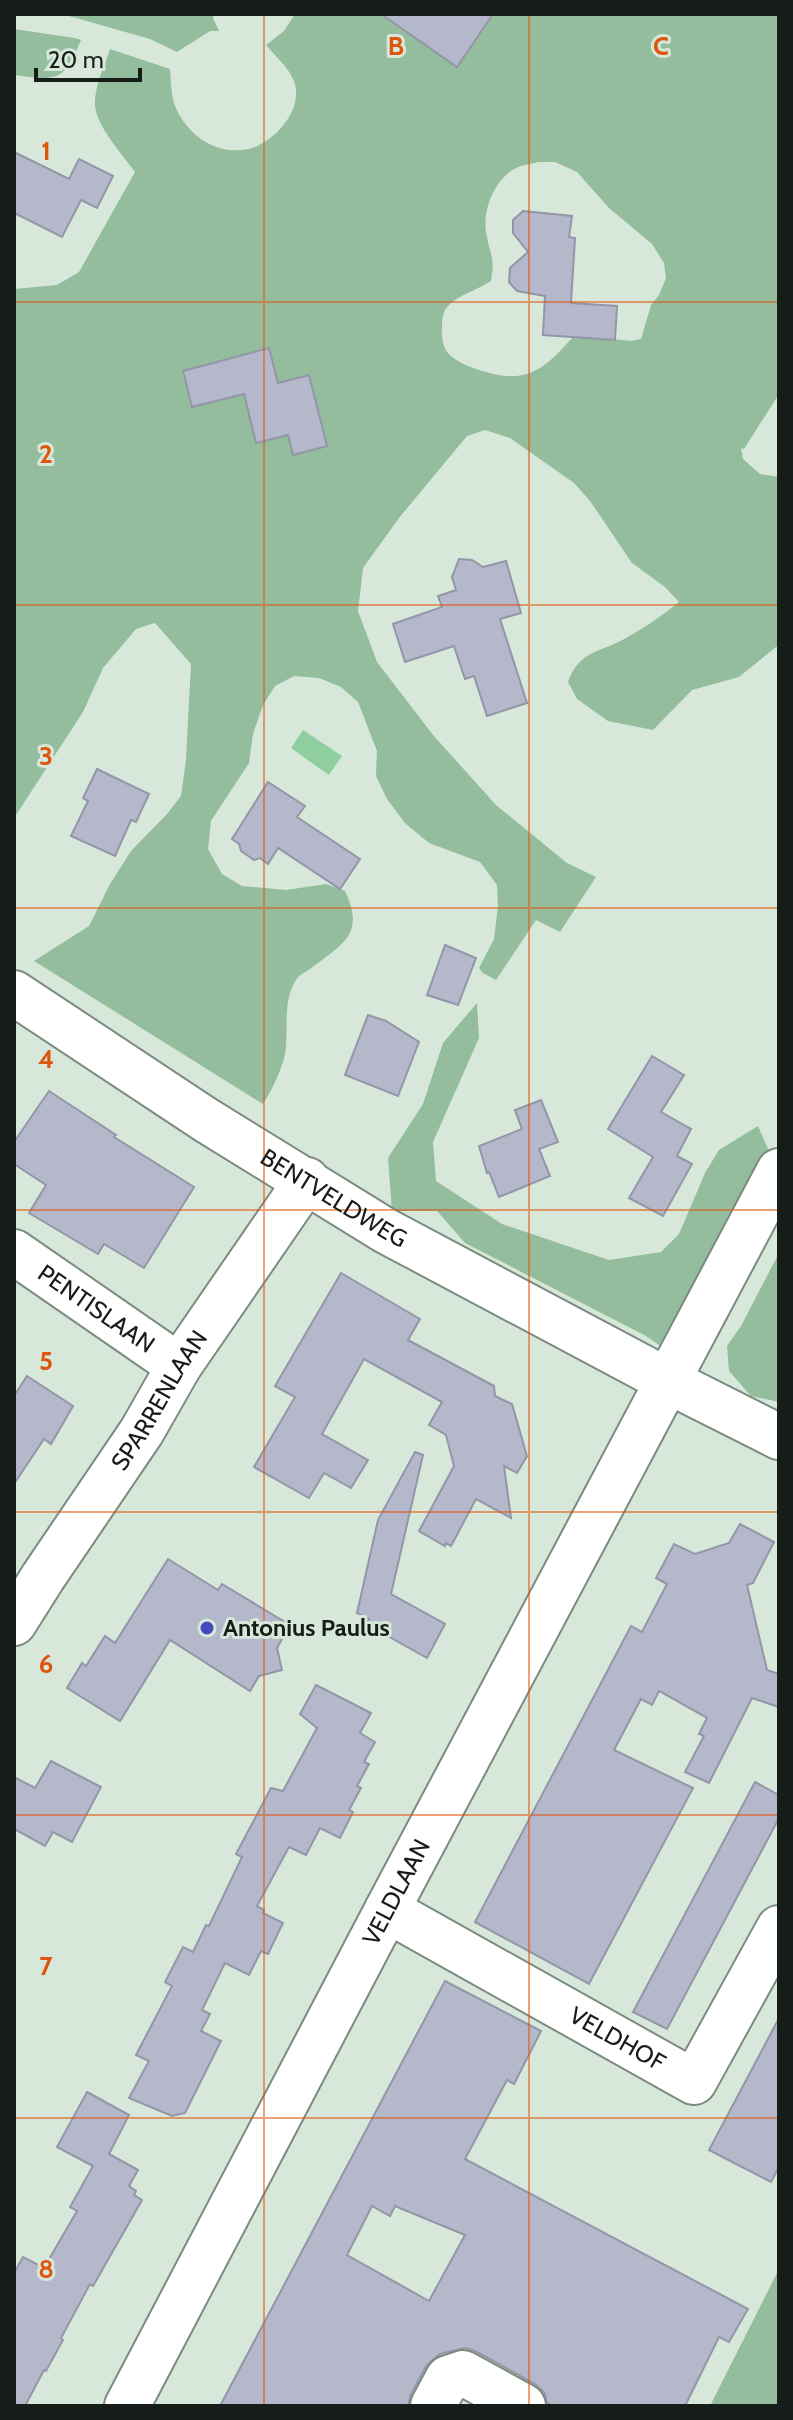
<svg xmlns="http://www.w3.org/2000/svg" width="793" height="2420" font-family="Cabin,sans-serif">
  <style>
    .green { fill: #93bd9d; fill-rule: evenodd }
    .water { fill: #8fcf9f }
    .building { fill: #b4b8ca; stroke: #9296a7; stroke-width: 2; fill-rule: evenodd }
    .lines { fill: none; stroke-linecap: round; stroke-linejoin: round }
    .minor-casing { stroke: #7b8b7f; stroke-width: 48 }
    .minor { stroke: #fff; stroke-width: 44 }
    .grid { fill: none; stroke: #de560d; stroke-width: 2; stroke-opacity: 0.55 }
    .poi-dot { fill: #4449be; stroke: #d7e8da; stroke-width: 3 }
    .labels { text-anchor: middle; stroke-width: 6; stroke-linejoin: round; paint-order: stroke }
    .street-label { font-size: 24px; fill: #161c17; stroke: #d7e8da }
    .poi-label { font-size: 24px; font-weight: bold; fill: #161c17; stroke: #d7e8da; text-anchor: start }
    .grid-label { font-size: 26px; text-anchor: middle; font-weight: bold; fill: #de560d; stroke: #d7e8da; stroke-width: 6; stroke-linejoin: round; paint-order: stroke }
  </style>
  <rect width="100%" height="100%" fill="#d7e8da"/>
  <g class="green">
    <path d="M62,14H214L213,18L219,31H210L177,52L150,39Z"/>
    <path d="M295,14H779V394L744,449L741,448L743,459L760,474L779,477V647H776L739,677L692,690L653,730L608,721L577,699L568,682C580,649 601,653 626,638C644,628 663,615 679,602L665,587L632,563L590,501L574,483L510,438L485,430L467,436L399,518L363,568L358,611L377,662L433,735L496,805L567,863L596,877L560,932L536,920L496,980L483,973L479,968L494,939L498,906L497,885L480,862L429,843L405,823L387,799L376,776L377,751L358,702L341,687L319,678L294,676L275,686L263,705L253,734L249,763L211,821L208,849L222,874L242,886L286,890L326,884L345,891C366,935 342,944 310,969C305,972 298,976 296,980C281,1003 290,1035 284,1059C279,1075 272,1090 263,1104L34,961L89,926L110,884L131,851L167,814L181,796L186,760L191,664L155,623L136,629L103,668L83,712L14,818V289L57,285L79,272L135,172C123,155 97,127 95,106C94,87 104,67 110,49L170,69C171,81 171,95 175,106C187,135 216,156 249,149C276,142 306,107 293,79C288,67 274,55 266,45L284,31ZM538,162H555L577,172L609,208L652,244L664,263L666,278L659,295L651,305L641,339L631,341L575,335C558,353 542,374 516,376C499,378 457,366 447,352C443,346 441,335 442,328C442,322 442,316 445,310C454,296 476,291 491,281C495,256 491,259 487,237C481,213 493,182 514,169C521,165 531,164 538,162Z"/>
    <path d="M14,29L75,38L81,40C63,82 59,81 14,75Z"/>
    <path d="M477,1003L479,1038L433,1142L436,1181L502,1224L609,1260L661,1252L679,1234L705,1173L719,1150L758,1126L772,1158L662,1347L646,1336L465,1243L437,1211H392L388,1158L423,1104L443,1043Z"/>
    <path d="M779,1253V1402L751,1396L729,1371L727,1346L741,1326Z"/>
    <path d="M779,2269V2406H710Z"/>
  </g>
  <path class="water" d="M303,730L342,756L329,775L291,748Z"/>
  <g class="building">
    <path d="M381,14H493L457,67Z"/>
    <path d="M14,152L69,179L79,159L113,176L97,208L81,200L62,237L14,213Z"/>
    <path d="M523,211L572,216L569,237L575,238L571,303L617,306L615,340L543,335L545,296L517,291L509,282L510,268L528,252L513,233V220Z"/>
    <path d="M269,348L278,383L309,375L327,446L293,455L288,435L256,443L244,394L192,407L183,371Z"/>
    <path d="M459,559L472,560L483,567L506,561L521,613L500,619L527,703L487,716L474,676L465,679L454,646L405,662L393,624L442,607L438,596L456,590L452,577Z"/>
    <path d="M97,769L149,794L136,822L131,820L115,856L71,836L88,801L83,798Z"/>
    <path d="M268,782L305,806L297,817L360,859L340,889L278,848L268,864L260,858L254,860L241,851L239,844L232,839Z"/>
    <path d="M445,945L476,958L458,1005L427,995Z"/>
    <path d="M368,1015L386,1021L419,1042L398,1096L345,1075Z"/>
    <path d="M652,1056L684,1075L661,1112L691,1129L677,1156L692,1164L663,1216L629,1198L653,1157L608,1129Z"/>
    <path d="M49,1091L116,1135L114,1137L194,1187L144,1268L104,1244L98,1254L29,1213L46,1185L14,1164V1142Z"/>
    <path d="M541,1100L558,1142L539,1149L550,1176L499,1197L489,1172L487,1173L479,1146L522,1129L515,1110Z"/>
    <path d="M341,1273L420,1319L408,1340L494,1386L495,1396L512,1404L527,1456L517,1473L504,1466L511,1518L476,1499L451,1546L446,1543L445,1546L419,1531L454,1466L446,1435L429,1425L442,1402L364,1359L322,1434L368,1460L351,1488L324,1473L309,1498L254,1467L295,1397L275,1386Z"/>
    <path d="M27,1376L73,1406L51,1444L44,1439L14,1484V1396Z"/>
    <path d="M415,1452L423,1455L391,1594L445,1624L427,1658L366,1624L369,1619L357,1613L378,1520Z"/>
    <path d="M740,1524L774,1542L753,1583L747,1585L767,1670L779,1674V1707L752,1698L709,1783L685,1772L704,1736L699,1734L707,1718L659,1691L652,1705L641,1699L614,1750L693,1788L589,1984L475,1922L631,1626L642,1632L667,1584L656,1578L674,1544L695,1554L729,1543Z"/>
    <path d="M168,1559L218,1590L222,1584L290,1625L277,1648L282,1670L259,1676L250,1691L170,1640L120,1721L67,1688L82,1663L86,1666L105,1636L115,1643Z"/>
    <path d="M316,1685L371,1713L360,1733L375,1742L364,1762L369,1764L357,1786L361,1788L349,1810L353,1812L340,1838L320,1828L306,1855L289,1847L257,1906L264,1910L263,1913L283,1923L268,1954L261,1951L249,1975L225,1963L202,2010L210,2014L201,2031L221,2041L185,2113L172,2116L129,2098L149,2061L136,2055L172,1986L165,1982L183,1947L193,1952L206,1925L209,1926L242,1857L236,1854L271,1788L283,1791L317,1728L300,1714Z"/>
    <path d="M51,1761L101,1787L72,1842L53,1832L45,1846L14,1829V1777L35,1788Z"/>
    <path d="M755,1782L779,1795V1818L667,2029L633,2012Z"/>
    <path d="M445,1981L541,2031L514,2084L507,2080L465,2159L748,2309L729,2342L719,2337L685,2406H553L547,2403L544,2392L535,2384L475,2351L465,2348L440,2354L427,2365L411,2394L408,2406H220ZM372,2206L390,2216L395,2206L465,2235L429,2301L347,2255Z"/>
    <path d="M779,2018V2167L771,2182L709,2150Z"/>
    <path d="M87,2092L129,2115L109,2154L138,2170L129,2186L136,2191L134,2195L142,2200L93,2286L90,2284L61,2338L63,2340L46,2371L44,2370L25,2406H14V2273L23,2257L44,2268L77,2211L70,2207L93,2166L57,2147Z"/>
  </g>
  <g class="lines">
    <g class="minor-casing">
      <g id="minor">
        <path id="s1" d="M14,993L206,1120L386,1231L668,1381L779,1437"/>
        <path id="s2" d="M14,1252L179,1366"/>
        <path id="s3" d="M14,1623L43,1577L142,1431L179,1366L307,1180"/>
        <path id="s4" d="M387,1910L694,2082L779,1928"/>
        <path id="s5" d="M127,2406L387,1910L779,1171"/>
        <path d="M433,2406L448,2378L463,2373L523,2406"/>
      </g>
    </g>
    <use href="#minor" class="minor"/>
  </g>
  <path class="grid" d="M264,14V2406M529,14V2406M14,302H779M14,605H779M14,908H779M14,1210H779M14,1512H779M14,1815H779M14,2118H779"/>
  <circle class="poi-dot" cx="207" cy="1628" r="8"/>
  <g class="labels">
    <g class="street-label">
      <text dy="8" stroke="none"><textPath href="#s1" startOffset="380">BENTVELDWEG</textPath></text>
      <text dy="8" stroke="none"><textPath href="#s2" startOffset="100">PENTISLAAN</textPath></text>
      <text dy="8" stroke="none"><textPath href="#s3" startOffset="266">SPARRENLAAN</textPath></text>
      <text dy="8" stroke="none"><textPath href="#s5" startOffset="580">VELDLAAN</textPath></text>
      <text dy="8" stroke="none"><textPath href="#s4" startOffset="264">VELDHOF</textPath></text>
    </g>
    <g class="poi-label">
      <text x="223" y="1636">Antonius Paulus</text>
    </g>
  </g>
  <g class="grid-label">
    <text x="396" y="55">B</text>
    <text x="661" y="55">C</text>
    <text x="46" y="160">1</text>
    <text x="46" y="463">2</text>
    <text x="46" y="765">3</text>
    <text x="46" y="1068">4</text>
    <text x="46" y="1370">5</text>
    <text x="46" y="1673">6</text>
    <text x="46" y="1975">7</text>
    <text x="46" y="2278">8</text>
  </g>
  <rect width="793" height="2420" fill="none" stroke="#161c17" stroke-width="32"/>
  <path d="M36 68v12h104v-12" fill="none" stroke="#161c17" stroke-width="4"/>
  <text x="48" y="68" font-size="24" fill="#161c17" stroke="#d7e8da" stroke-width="6" paint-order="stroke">20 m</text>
</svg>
